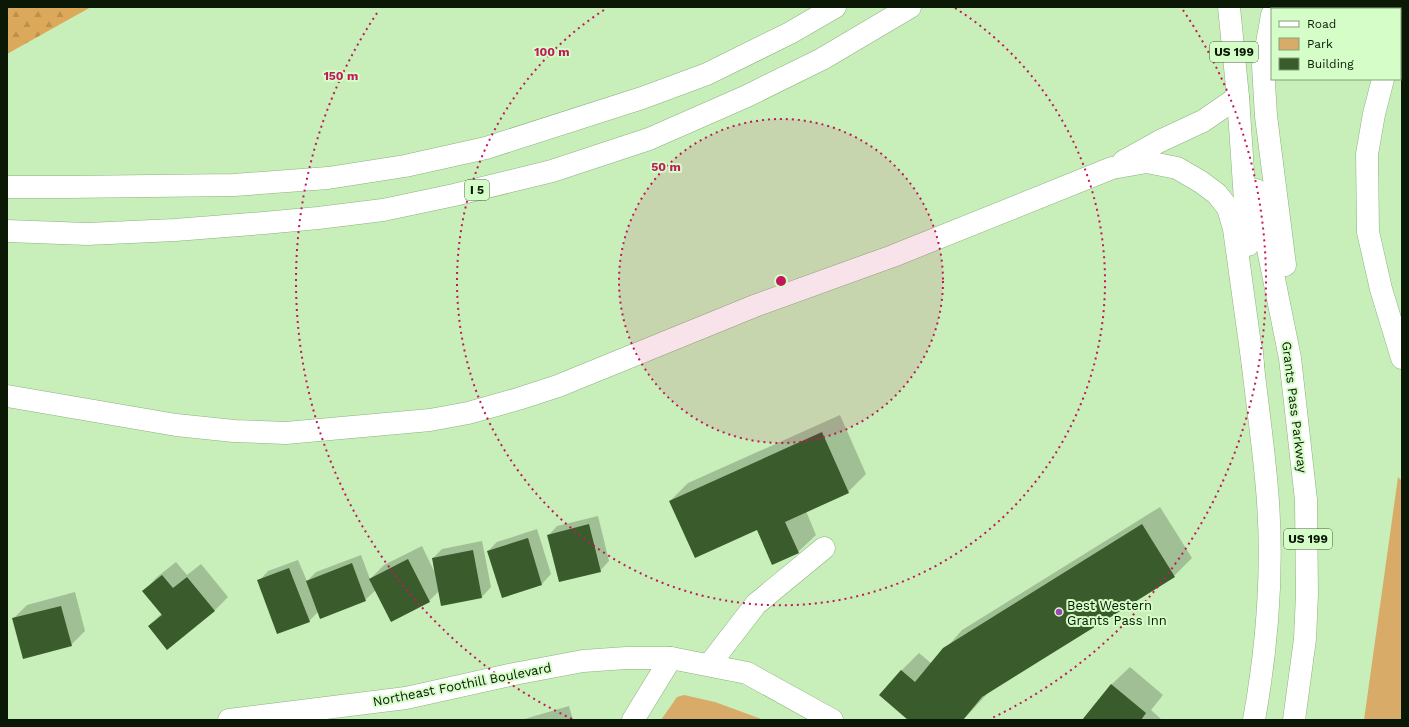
<svg xmlns="http://www.w3.org/2000/svg" width="1409" height="727" font-family="'Work Sans',sans-serif">
  <style>
    .green { fill: #d8ac68 }
    .forest { fill: url(#forest-firs) }
    .shadow { fill: #0003 }
    .building { fill: #3a5b2c }
    .lines { fill: none; stroke-linecap: round; stroke-linejoin: round }
    .minor-casing { stroke: #8cb17e; stroke-width: 23 }
    .major-casing { stroke: #8cb17e; stroke-width: 23 }
    .highway-casing { stroke: #8cb17e; stroke-width: 23 }
    .minor { stroke: #fff; stroke-width: 22 }
    .major { stroke: #fff; stroke-width: 22 }
    .highway { stroke: #fff; stroke-width: 22 }
    .ring { fill: none; stroke: #c2185b; stroke-width: 2; stroke-dasharray: 2 4 }
    .poi-dot { fill: #9b47b6; stroke: #d5fdc7; stroke-width: 1.5 }
    .labels { text-anchor: middle; stroke-width: 4; stroke-linejoin: round; paint-order: stroke }
    .shield { fill: #d5fdc7; stroke: #475d3f; stroke-width: 1 }
    .shield-label { font-size: 12px; font-weight: bold; fill: #0a1805 }
    .street-label { font-size: 13px; fill: #0a1805; stroke: #d5fdc7 }
    .poi-label { font-size: 13px; fill: #0a1805; stroke: #d5fdc7; text-anchor: start }
    .centre { fill: #c2185b; stroke: #d5fdc7; stroke-width: 2 }
    .ring-label { font-size: 12px; text-anchor: middle; font-weight: bold; fill: #c2185b; stroke: #d5fdc7; stroke-width: 4; stroke-linejoin: round; paint-order: stroke }
  </style>
  <defs>
    <pattern id="forest-firs" width="22" height="20" patternUnits="userSpaceOnUse"><rect width="22" height="20" fill="#dba959"/><path d="M5 1l3.5 6h-7zM16 11l3.5 6h-7z" fill="#bb914c"/></pattern>
  </defs>
  <rect width="100%" height="100%" fill="#c8efba"/>
  <g class="green">
    <path d="M1398,477L1402,481V720H1364Z"/>
    <path d="M684,695L715,702L764,720H661L677,697Z"/>
  </g>
  <path class="forest" d="M7,7H91L7,54Z"/>
  <g class="shadow">
    <path d="M840,415L866,474L848,492L806,511L816,535L798,552L757,529L670,501L688,483Z"/>
    <path d="M1160,507L1192,558L1174,576L988,693L963,720H910L901,671L919,653L932,664L962,630Z"/>
    <path d="M598,516L609,561L600,571L548,536L557,526Z"/>
    <path d="M537,529L551,574L542,584L503,597L488,551L497,542Z"/>
    <path d="M482,541L491,587L482,597L442,605L439,591L429,601L376,590L365,600L318,612L309,621L259,581L268,571L298,560L307,581L316,572L361,555L370,579L384,565L422,546L434,571L433,558L442,549Z"/>
    <path d="M176,562L187,575L201,564L228,597L214,611L149,626L162,613L144,591L157,577Z"/>
    <path d="M75,592L85,631L71,645L13,619L27,605Z"/>
    <path d="M1130,667L1163,695L1151,710L1162,720H1083L1112,684Z"/>
    <path d="M569,706L573,720H521Z"/>
  </g>
  <g class="building">
    <path d="M822,432L849,493L785,522L799,553L772,565L757,530L695,558L669,501Z"/>
    <path d="M589,524L601,572L559,582L547,535Z"/>
    <path d="M1142,524L1175,577L982,697L963,720H908L879,695L901,670L915,682L943,648Z"/>
    <path d="M528,538L542,585L502,598L487,551Z"/>
    <path d="M473,550L482,598L441,606L432,558Z"/>
    <path d="M408,559L430,602L391,622L369,579Z"/>
    <path d="M352,563L366,601L320,619L306,581Z"/>
    <path d="M289,568L310,622L277,634L257,580Z"/>
    <path d="M162,575L173,588L187,577L215,611L167,650L148,626L162,615L142,591Z"/>
    <path d="M61,606L72,646L23,659L12,618Z"/>
    <path d="M1111,684L1146,713L1141,720H1082Z"/>
  </g>
  <g class="lines">
    <g class="minor-casing">
      <g id="minor">
        <path d="M709,665L756,604L824,548"/>
        <path d="M229,720L406,698L514,674L583,661L626,658H671L747,673L832,720"/>
        <path d="M633,720L671,658"/>
      </g>
    </g>
    <g class="major-casing">
      <g id="major">
        <path d="M1400,30L1402,24"/>
        <path d="M1383,79L1374,114L1367,154L1368,232L1381,289L1402,358"/>
      </g>
    </g>
    <g class="highway-casing">
      <g id="highway">
        <path d="M1229,7L1238,97L1248,245"/>
        <path d="M1272,15L1263,66L1266,116L1285,265"/>
        <path d="M1124,161L1160,141L1203,121L1238,97"/>
        <path d="M7,187H67L234,185L328,178L405,166L486,148L642,98L707,74L790,33L835,7"/>
        <path d="M1256,190L1290,358L1306,500L1307,594L1305,639L1294,720"/>
        <path d="M7,231L87,234L175,230L264,223L318,218L383,210L454,195L552,171L649,139L747,96L822,59L910,7"/>
        <path d="M1252,351L1253,366C1258,411 1265,457 1268,502C1273,575 1267,648 1254,720"/>
        <path d="M7,396L176,425L234,431L286,433L430,420L468,413L518,399L558,386L757,305L893,256L1112,168L1147,162L1177,168L1201,182L1217,194L1228,208L1234,229L1253,366"/>
      </g>
    </g>
    <use href="#minor" class="minor"/>
    <use href="#major" class="major"/>
    <use href="#highway" class="highway"/>
  </g>
  <circle cx="781" cy="281" r="162" fill="#c2185b" fill-opacity=".12"/>
  <g class="ring">
    <circle cx="781" cy="281" r="162"/>
    <path d="M955 8A324 324 0 1 1 607 8"/>
    <path d="M572 719A485 485 0 0 1 379 10M1183 10A485 485 0 0 1 990 719"/>
  </g>
  <circle class="poi-dot" cx="1059" cy="612" r="4"/>
  <g class="labels">
    <g class="shield">
      <rect x="1210" y="42" width="48" height="20" rx="3"/>
      <rect x="465" y="180" width="24" height="20" rx="3"/>
      <rect x="1284" y="529" width="48" height="20" rx="3"/>
    </g>
    <g class="shield-label">
      <text x="1234" y="56">US 199</text>
      <text x="477" y="194">I 5</text>
      <text x="1308" y="543">US 199</text>
    </g>
    <g class="street-label">
      <text transform="translate(1295 407) rotate(83)" y="5">Grants Pass Parkway</text>
      <text transform="translate(462 684) rotate(-11)" y="5">Northeast Foothill Boulevard</text>
    </g>
    <g class="poi-label">
      <text x="1067" y="610">Best Western<tspan x="1067" dy="15">Grants Pass Inn</tspan></text>
    </g>
  </g>
  <circle cx="781" cy="281" r="6" class="centre"/>
  <g class="ring-label">
    <text x="552" y="56">100 m</text>
    <text x="341" y="80">150 m</text>
    <text x="666" y="171">50 m</text>
  </g>
  <rect width="1409" height="727" fill="none" stroke="#0a1805" stroke-width="16"/>
  <rect x="1271" y="8" width="130" height="72" fill="#d5fdc7" stroke="#84a179"/>
  <rect x="1279" y="21" width="20" height="6" fill="#ffffff" stroke="#84a179"/>
  <text x="1307" y="28" font-size="12" fill="#0a1805">Road</text>
  <rect x="1279" y="38" width="20" height="12" fill="#d8ac68" stroke="#84a179"/>
  <text x="1307" y="48" font-size="12" fill="#0a1805">Park</text>
  <rect x="1279" y="58" width="20" height="12" fill="#3a5b2c" stroke="#84a179"/>
  <text x="1307" y="68" font-size="12" fill="#0a1805">Building</text>
</svg>
